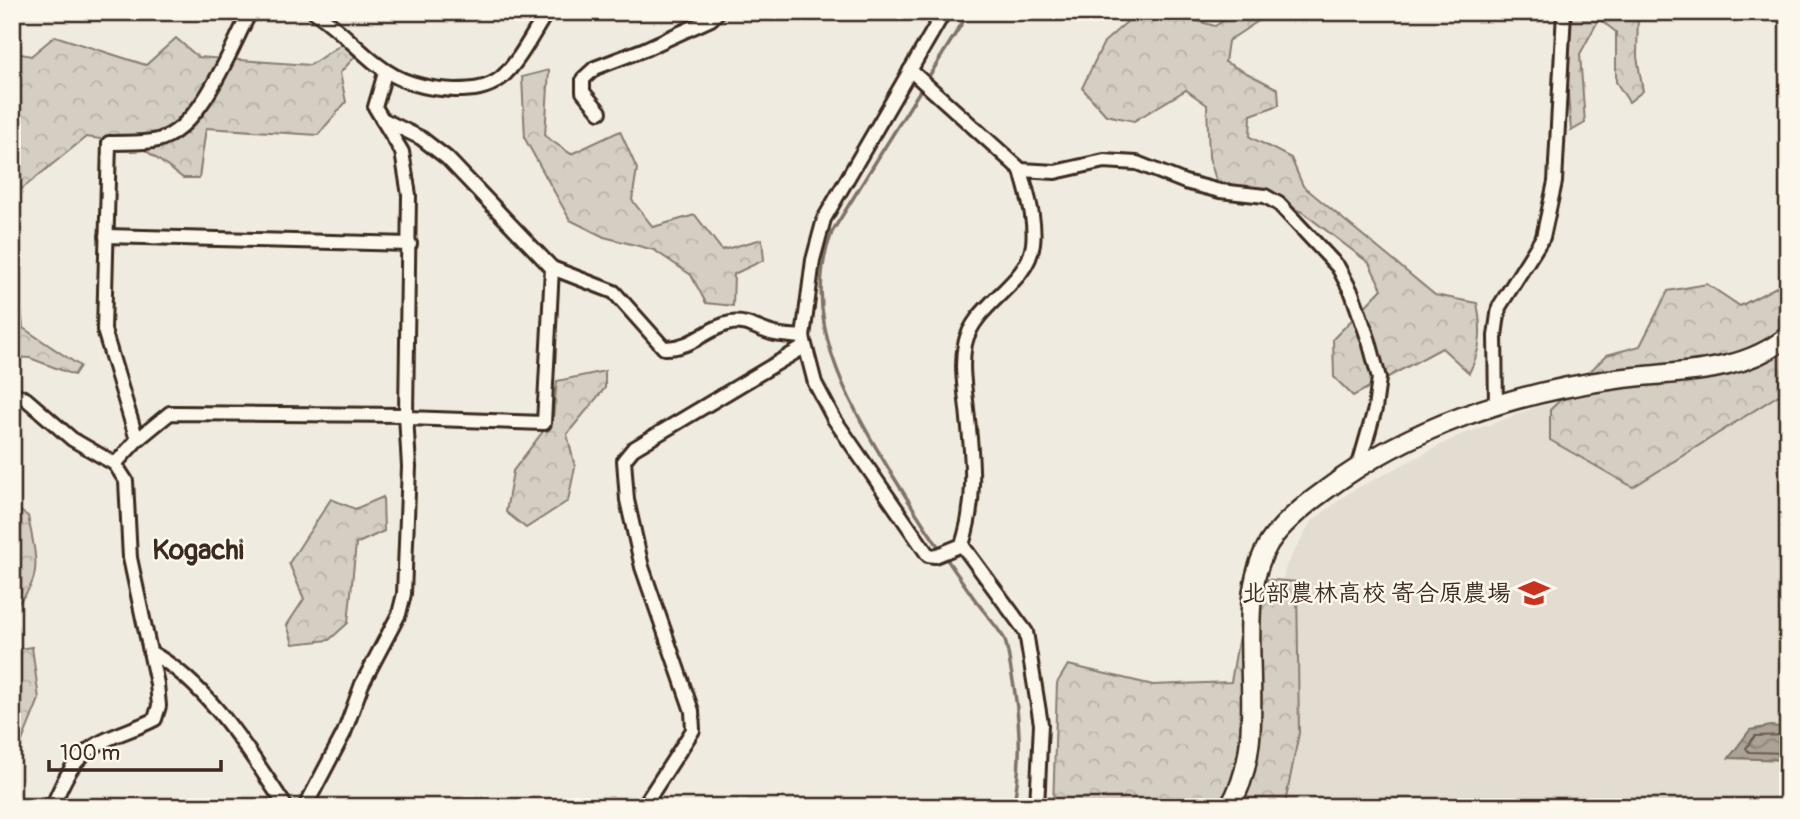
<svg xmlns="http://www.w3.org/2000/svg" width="1800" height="819" font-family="Pangolin,'Klee One',sans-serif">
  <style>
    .built { fill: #e2dcd1 }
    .forest { fill: url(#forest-crowns); stroke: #887c70; stroke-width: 2 }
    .water { fill: url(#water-waves); stroke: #7f7367; stroke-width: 2 }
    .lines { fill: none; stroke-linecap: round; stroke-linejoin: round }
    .shore { stroke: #685a4e; stroke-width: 2 }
    .stream { stroke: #7f7367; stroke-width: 3.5 }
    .street-casing { stroke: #3b2a1e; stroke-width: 18 }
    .secondary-casing { stroke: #3b2a1e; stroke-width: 23 }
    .street { stroke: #fbf7ec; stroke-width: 12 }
    .secondary { stroke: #fbf7ec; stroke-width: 18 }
    .labels { text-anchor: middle; stroke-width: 5; stroke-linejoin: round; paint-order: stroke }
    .poi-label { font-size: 24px; font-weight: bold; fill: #3b2a1e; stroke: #fbf7ec; text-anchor: end }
    .quarter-label { font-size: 28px; font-weight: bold; fill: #3b2a1e; stroke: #fbf7ec }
  </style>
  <defs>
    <pattern id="forest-crowns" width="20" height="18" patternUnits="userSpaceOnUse" patternTransform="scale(1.75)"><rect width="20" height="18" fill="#d5cec3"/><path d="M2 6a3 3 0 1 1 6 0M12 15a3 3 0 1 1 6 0" fill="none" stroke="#b8b1a7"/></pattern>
    <pattern id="water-waves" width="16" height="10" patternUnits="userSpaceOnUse" patternTransform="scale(1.75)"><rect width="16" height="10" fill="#aca397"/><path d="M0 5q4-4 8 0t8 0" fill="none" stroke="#8d857b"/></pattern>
  </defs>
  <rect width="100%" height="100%" fill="#f0ebe0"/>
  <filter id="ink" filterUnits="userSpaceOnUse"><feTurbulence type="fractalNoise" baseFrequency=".0143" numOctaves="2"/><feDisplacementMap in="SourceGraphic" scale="14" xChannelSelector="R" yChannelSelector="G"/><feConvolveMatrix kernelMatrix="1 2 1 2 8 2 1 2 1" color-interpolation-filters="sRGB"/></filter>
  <g filter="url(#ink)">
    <path class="built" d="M1788,353V807H1248L1273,621L1286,566L1311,522L1350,492L1458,436L1537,407Z"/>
    <g class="forest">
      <path d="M1138,12H1165L1215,26L1237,12H1272L1228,41L1225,62L1278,89L1279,105L1251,115L1250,137L1291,158L1303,186L1435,295L1477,303C1482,329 1482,349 1469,373L1442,348L1353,396L1334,377L1333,339L1382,289L1369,263L1302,212L1217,183L1209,157L1207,105L1186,90L1134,121L1106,115L1082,88L1104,42Z"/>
      <path d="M1571,12H1638L1637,57L1643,91L1629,102L1616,82V32L1599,19L1580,54L1585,123L1571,131L1564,46Z"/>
      <path d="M55,36L146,65L176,38L198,57L310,65L348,40L359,52L340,73L346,102L318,135L206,128L199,178H183L137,144L86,137L12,197V52L31,56Z"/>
      <path d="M549,70L545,136L571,154L620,131L637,169L632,200L653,227L695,215L722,250L762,239L764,260L734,274L733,306L706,303L691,275L654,250L604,237L570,220L525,139L522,77Z"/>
      <path d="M12,280L19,286L23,328L80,366L74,375L30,358L12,357Z"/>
      <path d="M1788,281V389L1633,487L1550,440V410L1607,355L1640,346L1668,291L1707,284L1740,306Z"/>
      <path d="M605,371V388L567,434L575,467L568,501L526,528L506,512L513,471L553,418L557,381Z"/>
      <path d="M383,497L384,531L356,544L348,623L329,640L293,644L287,625L304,599L289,563L331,499L355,509Z"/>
      <path d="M12,506L28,516C35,555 46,580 12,608Z"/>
      <path d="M1249,578L1297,582L1299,733L1285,804L1283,807H1053L1057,683L1068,665L1153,685L1231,682Z"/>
      <path d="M32,647L39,699L12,766V650Z"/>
    </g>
    <path class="water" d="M1771,726L1788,728V760L1729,758L1750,730Z"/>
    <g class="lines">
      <path class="shore" d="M1788,735L1755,736L1746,748L1749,752L1788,753"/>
      <path class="stream" d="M969,12L832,232C799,317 847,400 890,471C915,512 941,552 969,591C979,607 994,622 1004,638C1008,647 1009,660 1011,670C1020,716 1023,760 1013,807"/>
      <g class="street-casing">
        <g id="street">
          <path d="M315,12C371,52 379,87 455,90C472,90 487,89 501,78C520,61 533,33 547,12"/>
          <path d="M944,12L824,219L813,260L803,337L815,383L834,419L928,555L935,556L962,545C976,502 973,463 968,419C966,394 960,369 965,344C974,303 1028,285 1033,244C1036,219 1027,194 1021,170"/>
          <path d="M910,70L1021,170L1055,172L1104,161L1137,163L1185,182L1220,191L1265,196L1279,204L1338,267L1352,293L1369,341L1379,378L1375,409L1359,465"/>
          <path d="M600,112L583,92V79L595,68L645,49L711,19L718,12"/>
          <path d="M382,119L421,138L447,158L552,268L614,292L664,348C693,349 707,327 731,323C746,320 761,331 775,334C784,336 794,336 803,337"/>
          <path d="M106,236L410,244"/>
          <path d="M12,393L26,399L72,439L115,464L126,481L130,558L157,684L159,706L155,719C131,732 99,737 80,758C67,771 60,790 52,807"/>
          <path d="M1496,405L1495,336L1499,307L1543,237L1555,182L1564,12"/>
          <path d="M408,418L544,423L552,268"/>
          <path d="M137,440L104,330L109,143C124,142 143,144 158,140C201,128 228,54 248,16L255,12"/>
          <path d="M115,464L137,440L170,413L406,415"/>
          <path d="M962,545L1026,632L1041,724L1037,807"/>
          <path d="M150,652C208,683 251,754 286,807"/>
          <path d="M305,807L344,733L362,684L399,614L404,594L409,467L406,415L409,195L402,152L375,107L385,73"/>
          <path d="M643,807L693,730L692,711L642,567L627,500L624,460L633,449L804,347"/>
        </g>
      </g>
      <g class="secondary-casing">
        <path id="secondary" d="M1229,807C1277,732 1226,613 1269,543C1283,522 1306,504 1327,489C1410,427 1513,393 1616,379C1674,371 1740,376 1788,336"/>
      </g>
      <use href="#street" class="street"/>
      <use href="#secondary" class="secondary"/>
    </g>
  </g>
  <defs>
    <g id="school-bare" transform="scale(2.415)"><path d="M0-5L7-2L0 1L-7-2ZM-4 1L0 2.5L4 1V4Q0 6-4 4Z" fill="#c8321e" stroke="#fbf7ec" stroke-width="2.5" paint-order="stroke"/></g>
  </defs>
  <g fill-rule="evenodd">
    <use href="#school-bare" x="1534" y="593"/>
  </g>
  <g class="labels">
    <g class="poi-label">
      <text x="1511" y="601">北部農林高校 寄合原農場</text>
    </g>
    <g class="quarter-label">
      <text x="198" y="559">Kogachi</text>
    </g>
  </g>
  <rect width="1800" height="819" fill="none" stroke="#fbf7ec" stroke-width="42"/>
  <rect x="21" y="21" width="1758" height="777" fill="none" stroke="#3b2a1e" stroke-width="2.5" filter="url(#ink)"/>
  <path d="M49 760v10h172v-10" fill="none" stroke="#3b2a1e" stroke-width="3.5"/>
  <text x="60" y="760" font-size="21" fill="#3b2a1e" stroke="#fbf7ec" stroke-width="5" paint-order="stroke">100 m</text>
</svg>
